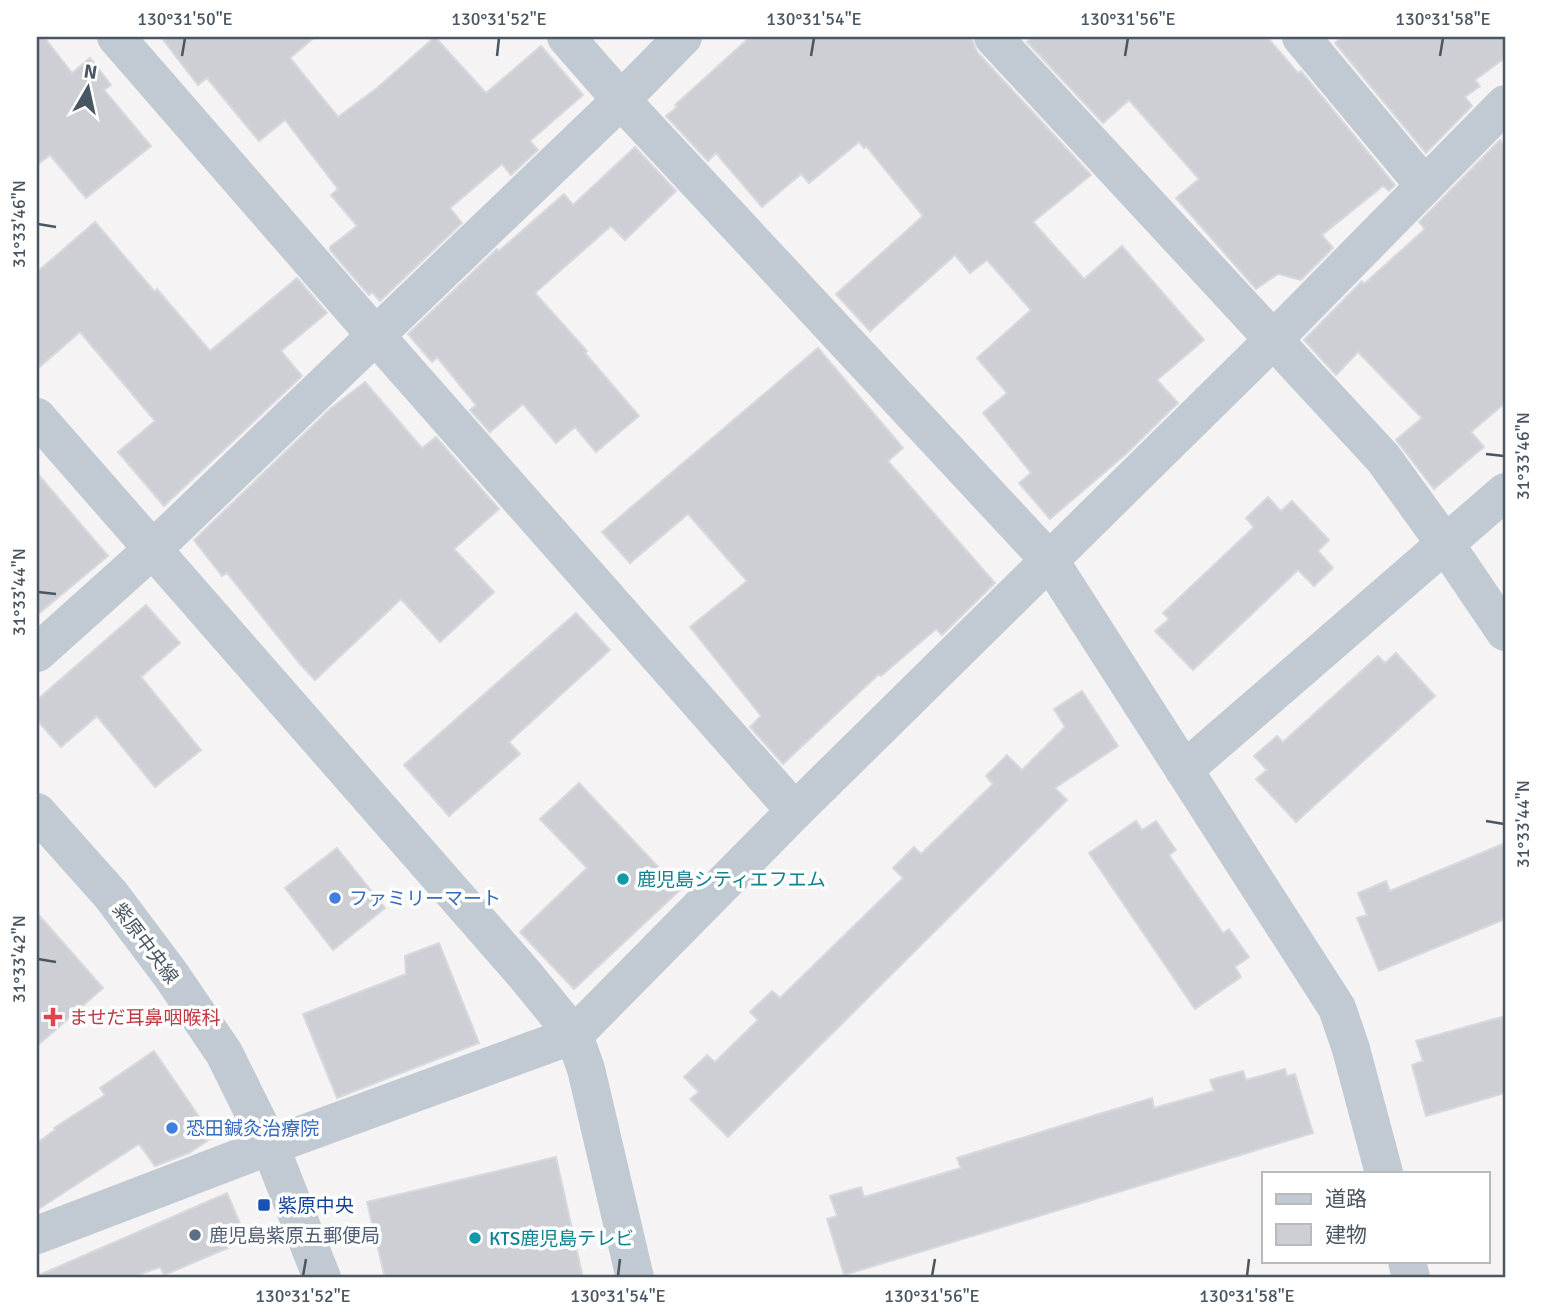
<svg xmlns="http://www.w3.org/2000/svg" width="1542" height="1315" font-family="Signika,'Noto Sans JP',sans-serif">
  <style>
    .building { fill: #cdcfd5; stroke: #d7d9de; stroke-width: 2 }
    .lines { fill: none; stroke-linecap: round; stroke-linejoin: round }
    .minor { stroke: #c1cad2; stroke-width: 38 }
    .ticks { fill: none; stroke: #4a5661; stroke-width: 2.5 }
    .culture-dot { fill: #0f9aa8; stroke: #fff; stroke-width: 2.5 }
    .shop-dot { fill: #3f7fe0; stroke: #fff; stroke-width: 2.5 }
    .health-dot { fill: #e0444e; stroke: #fff; stroke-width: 2.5 }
    .transit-dot { fill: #1a4fb4; stroke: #fff; stroke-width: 2.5 }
    .service-dot { fill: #5c6f8a; stroke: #fff; stroke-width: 2.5 }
    .labels { text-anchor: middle; stroke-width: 7; stroke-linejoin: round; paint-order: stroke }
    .culture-label { font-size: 19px; fill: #0d838f; stroke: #fff; text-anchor: start }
    .shop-label { font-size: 19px; fill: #366cbe; stroke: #fff; text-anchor: start }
    .street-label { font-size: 19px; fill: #4a5661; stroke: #fff }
    .health-label { font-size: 19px; fill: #be3a42; stroke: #fff; text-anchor: start }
    .transit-label { font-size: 19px; fill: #164399; stroke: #fff; text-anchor: start }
    .service-label { font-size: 19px; fill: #4e5e75; stroke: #fff; text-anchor: start }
    .neatline { fill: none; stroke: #4a5661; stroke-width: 2.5 }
    .ticks-label { font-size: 18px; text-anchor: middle; fill: #4a5661 }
  </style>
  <rect width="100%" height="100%" fill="#f5f3f3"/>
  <g class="building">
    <path d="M37,37H44L72,73L90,58L111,85L104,90L151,146L86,198L50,155L37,165Z"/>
    <path d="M161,37H315L290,58L338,117L377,88L435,37L486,93L541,46L583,95L530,141L538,150L511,175L502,164L450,208L462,223L380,301L372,292L369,295L330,250V247L357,226L331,195L338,189L285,120L259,141L207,78L198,85Z"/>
    <path d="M750,37H971L977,52L1091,175L1033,222L1084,279L1122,246L1204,340L1157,380L1178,403L1126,454L1050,519L1019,483L1031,473L983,413L1007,393L977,358L1031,310L987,260L970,273L955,255L870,331L836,294L923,216L866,146L864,148L859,142L809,183L801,174L762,207L716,153L708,161L666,116L677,107L675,105Z"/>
    <path d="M1033,37H1267L1298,73L1301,71L1395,185L1389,191L1383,186L1322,235L1333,248L1301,280L1278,274L1256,289L1176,198L1199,179L1129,100L1103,123L1027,42Z"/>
    <path d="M1342,37H1505V58L1475,80L1480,86L1465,97L1472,106L1426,153L1335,43Z"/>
    <path d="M1500,140L1505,146V403L1471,432L1484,447L1434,489L1396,440L1422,418L1358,352L1336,375L1304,340L1362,281L1364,284L1425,229L1419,222Z"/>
    <path d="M635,147L676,191L625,240L611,226L535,293L587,351L585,353L639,416L596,452L575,427L556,443L523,404L490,432L470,410L476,405L437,357L432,362L408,334L497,249L499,251L564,194L573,205Z"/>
    <path d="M95,222L155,292L157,289L210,351L297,278L327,313L281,351L302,376L164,506L118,452L155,421L80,332L37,369V272Z"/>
    <path d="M818,348L903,448L888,461L995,583L942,635L936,629L881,676L879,674L783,764L750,727L761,716L690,627L747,581L688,514L630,563L602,532Z"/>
    <path d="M365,382L422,448L436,437L499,509L454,549L494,592L440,642L401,599L315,680L300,664L227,573L222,576L194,540L330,409Z"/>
    <path d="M37,473L108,556L37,615Z"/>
    <path d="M1268,497L1281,511L1292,501L1329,540L1318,551L1333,568L1314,586L1298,570L1193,670L1155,631L1169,619L1163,613L1254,527L1246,518Z"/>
    <path d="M146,605L180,643L141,677L201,750L155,787L97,716L61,747L37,720V700Z"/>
    <path d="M576,613L610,650L509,742L520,754L449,816L404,765Z"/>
    <path d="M1396,653L1435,696L1296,822L1256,779L1267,770L1254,756L1277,736L1283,742L1378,656L1385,663Z"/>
    <path d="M1082,691L1118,746L1055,788L1067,800L728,1137L690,1099L699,1092L684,1077L707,1055L715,1062L758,1020L750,1012L772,991L780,998L903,878L893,868L914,847L921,854L993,784L986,776L1007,755L1022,770L1065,727L1054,709Z"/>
    <path d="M579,783L680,890L574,989L520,932L587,868L540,819Z"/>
    <path d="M1136,821L1142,830L1156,821L1176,850L1169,855L1223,933L1229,929L1249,957L1235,967L1241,977L1195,1009L1089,853Z"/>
    <path d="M1505,843V919L1379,971L1357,918L1367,915L1358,893L1386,881L1390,891Z"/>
    <path d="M337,848L385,908L333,950L285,888Z"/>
    <path d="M37,913L103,988L37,1046Z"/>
    <path d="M439,943L479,1043L337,1098L303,1014L406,974L405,956Z"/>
    <path d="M1505,1016V1093L1426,1116L1412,1065L1423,1061L1416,1041Z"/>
    <path d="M154,1051L213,1137L189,1153L155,1166L139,1144L37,1210V1143L55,1130L54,1128L105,1095L100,1088Z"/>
    <path d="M1285,1069L1287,1076L1295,1074L1313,1133L844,1275L827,1219L837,1216L830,1196L861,1187L864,1197L961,1168L957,1158L1099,1114L1152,1098L1154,1108L1214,1091L1210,1080L1243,1071L1246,1080Z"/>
    <path d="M556,1157L583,1278H385L367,1202Z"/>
    <path d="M227,1193L247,1240L164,1275L160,1267L130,1278H37V1276Z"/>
  </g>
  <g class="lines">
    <g class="minor">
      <path d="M116,37L376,336L795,811"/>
      <path d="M566,37L621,100L1050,561L1337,1008L1351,1049L1384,1173"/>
      <path d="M993,37L1383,458L1446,545L1505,632"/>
      <path d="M1301,37L1424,185"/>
      <path d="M37,417L526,976L574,1035L586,1069L635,1278"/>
      <path d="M37,653L153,549L621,100L683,37"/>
      <path d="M1184,770L1505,492"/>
      <path d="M37,812L111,895L171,975L224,1053L270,1146L322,1278"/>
      <path d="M37,1235L270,1146L574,1035L795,811L1274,339L1505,104"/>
      <path d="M1407,1261L1411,1278"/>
    </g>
  </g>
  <path class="ticks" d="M182,56L185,38M497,56L499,38M811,56L814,38M1125,56L1128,38M1440,56L1443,38M38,224L56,227M1486,454L1504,456M38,592L56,594M1486,821L1504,824M38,959L56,962M303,1276L306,1259M618,1276L620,1259M932,1276L935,1259M1247,1276L1249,1259"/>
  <g class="culture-dot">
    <circle cx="623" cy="879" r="7"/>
    <circle cx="475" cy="1238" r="7"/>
  </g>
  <g class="shop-dot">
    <circle cx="335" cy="898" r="7"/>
    <circle cx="172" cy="1128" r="7"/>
  </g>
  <path class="health-dot" d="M49.5 1006.5h7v7h7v7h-7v7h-7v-7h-7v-7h7z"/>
  <rect class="transit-dot" x="257" y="1198" width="14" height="14" rx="3.5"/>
  <circle class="service-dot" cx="195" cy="1235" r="7"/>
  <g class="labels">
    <g class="culture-label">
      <text x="637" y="886">鹿児島シティエフエム</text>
      <text x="489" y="1245">KTS鹿児島テレビ</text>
    </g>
    <g class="shop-label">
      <text x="349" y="905">ファミリーマート</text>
      <text x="186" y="1135">恐田鍼灸治療院</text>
    </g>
    <g class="street-label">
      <text transform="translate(146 943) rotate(53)" y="7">紫原中央線</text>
    </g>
    <g class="health-label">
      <text x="69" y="1024">ませだ耳鼻咽喉科</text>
    </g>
    <g class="transit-label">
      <text x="278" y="1212">紫原中央</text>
    </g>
    <g class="service-label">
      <text x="209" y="1242">鹿児島紫原五郵便局</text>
    </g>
  </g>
  <rect width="1542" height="1315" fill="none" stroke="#ffffff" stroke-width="77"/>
  <rect x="1262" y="1172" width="228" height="91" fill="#ffffff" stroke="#b7bbc0" stroke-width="2"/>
  <rect x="1276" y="1194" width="35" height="10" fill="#c1cad2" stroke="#b7bbc0" stroke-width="2"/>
  <text x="1325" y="1206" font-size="21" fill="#4a5661">道路</text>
  <rect x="1276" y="1224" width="35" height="21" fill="#cdcfd5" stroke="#b7bbc0" stroke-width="2"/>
  <text x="1325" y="1242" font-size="21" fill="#4a5661">建物</text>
  <g transform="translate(88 88) rotate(9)" stroke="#ffffff" stroke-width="5" paint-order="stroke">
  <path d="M0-5L12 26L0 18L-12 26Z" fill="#4a5661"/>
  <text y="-10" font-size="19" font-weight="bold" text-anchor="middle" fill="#4a5661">N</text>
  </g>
  <rect x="38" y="38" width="1466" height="1238" class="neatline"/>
  <g class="ticks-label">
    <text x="185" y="25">130°31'50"E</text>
    <text x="499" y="25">130°31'52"E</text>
    <text x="814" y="25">130°31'54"E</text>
    <text x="1128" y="25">130°31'56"E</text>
    <text x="1443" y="25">130°31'58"E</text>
    <text transform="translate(19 224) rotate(-90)" y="6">31°33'46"N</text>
    <text transform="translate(1523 456) rotate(-90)" y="6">31°33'46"N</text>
    <text transform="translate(19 592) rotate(-90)" y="6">31°33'44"N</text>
    <text transform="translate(1523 824) rotate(-90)" y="6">31°33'44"N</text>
    <text transform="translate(19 959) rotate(-90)" y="6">31°33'42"N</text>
    <text x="303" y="1302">130°31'52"E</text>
    <text x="618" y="1302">130°31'54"E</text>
    <text x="932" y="1302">130°31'56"E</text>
    <text x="1247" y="1302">130°31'58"E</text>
  </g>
</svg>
